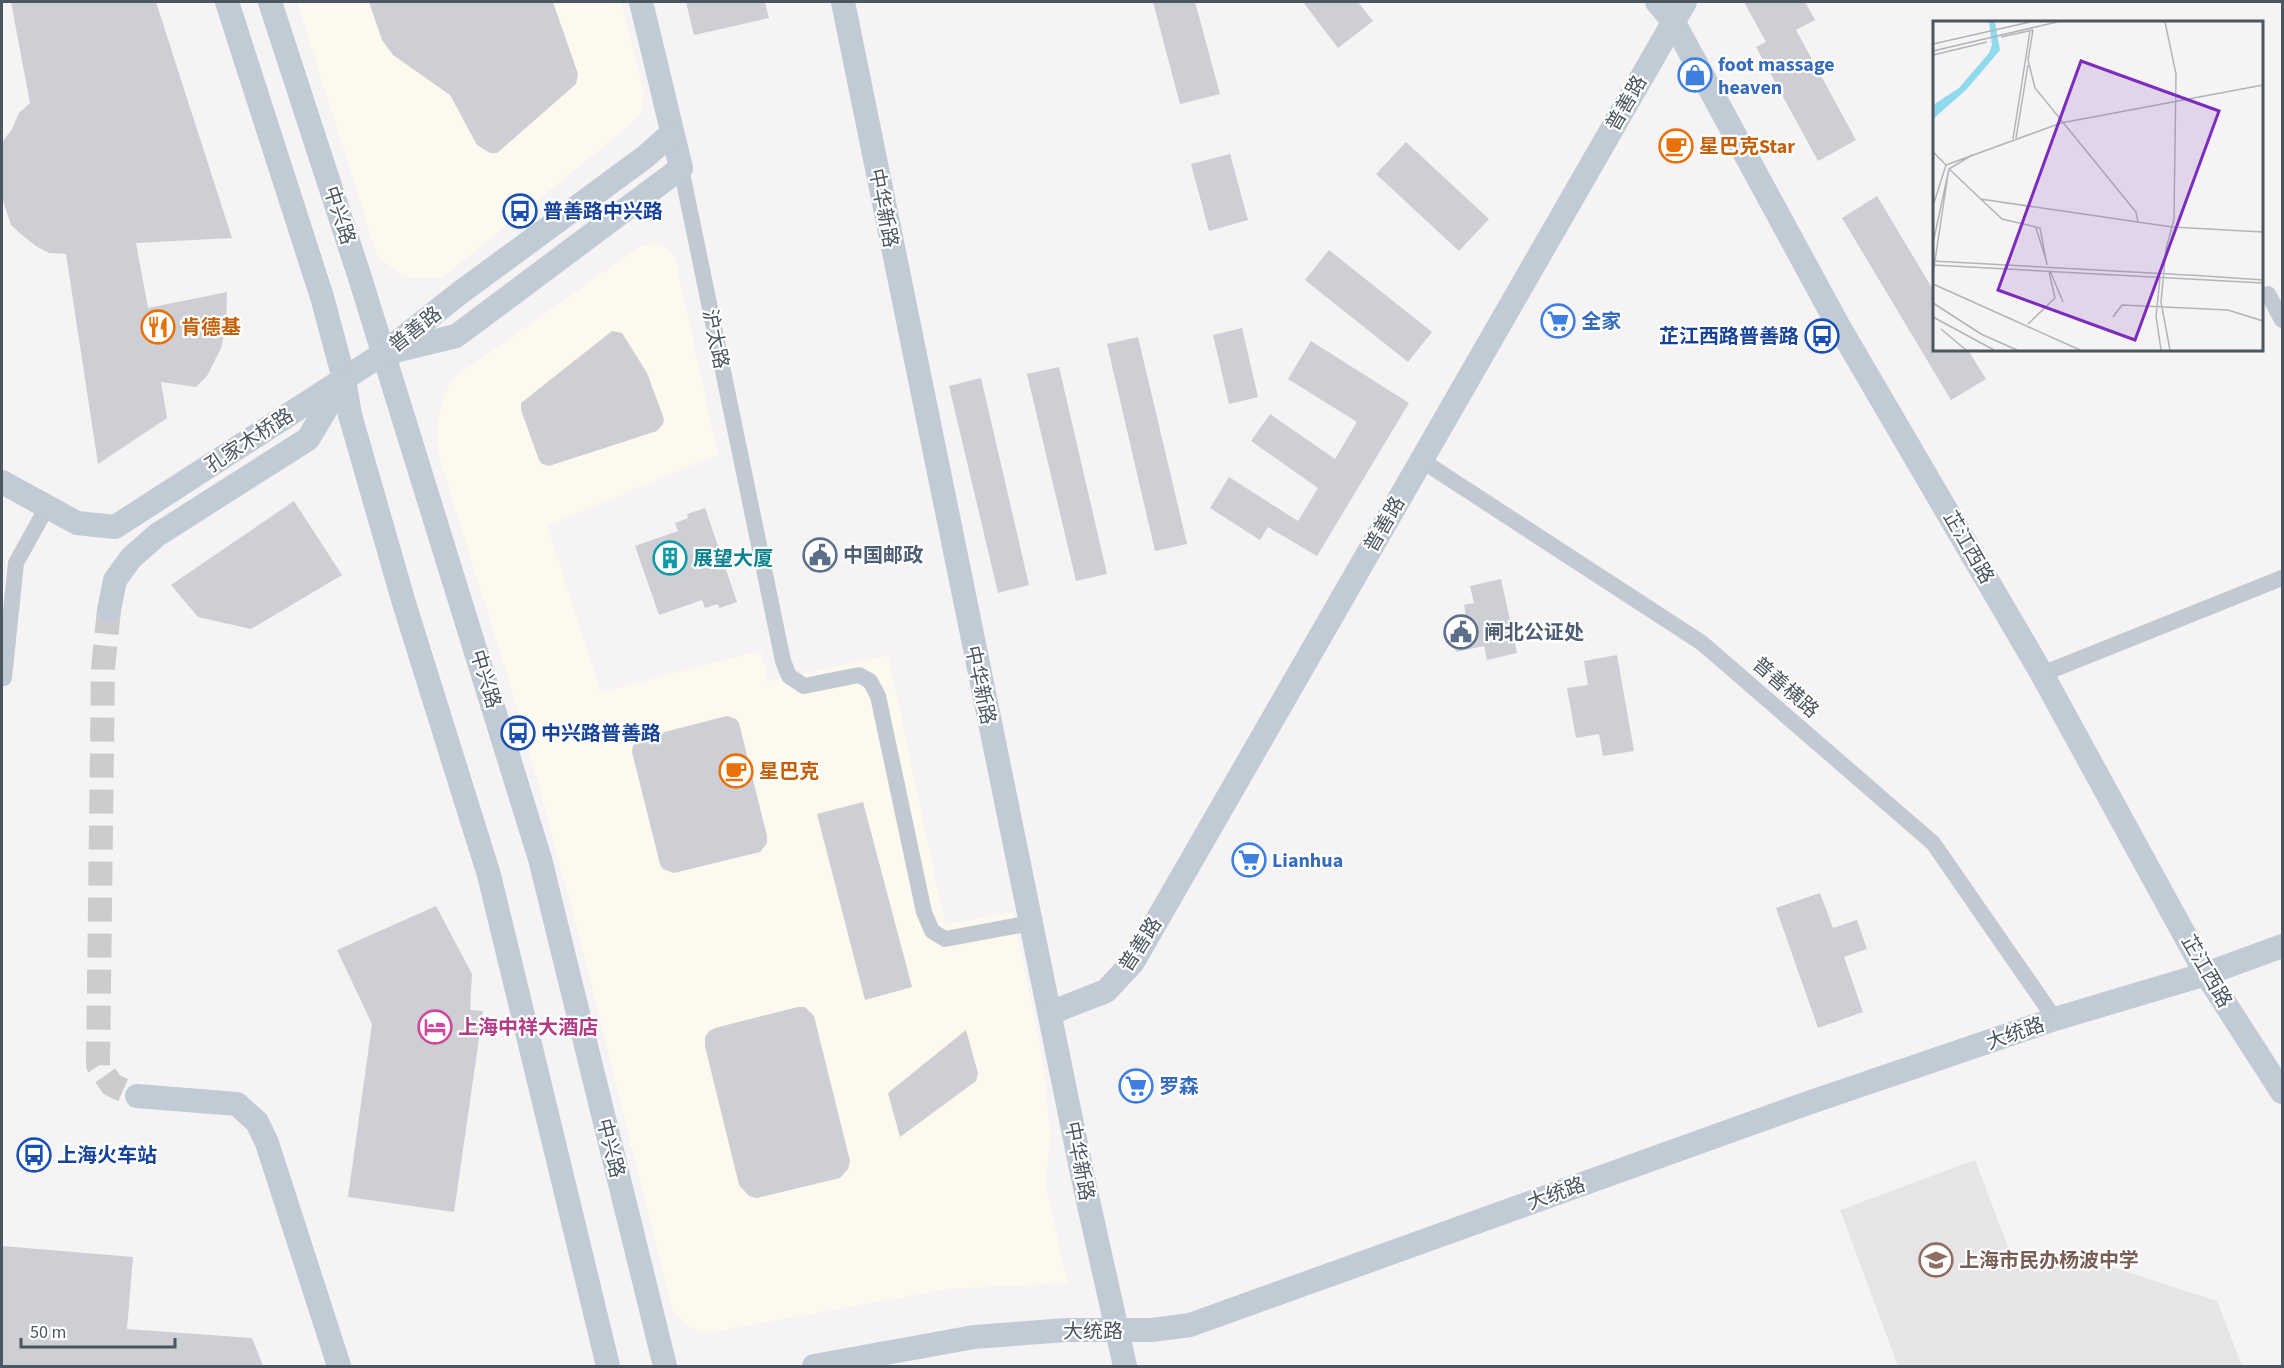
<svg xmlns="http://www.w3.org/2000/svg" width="2284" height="1368" font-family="'Source Sans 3','Noto Sans SC',sans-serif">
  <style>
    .commercial { fill: #fdf9ef }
    .education { fill: #e6e4e5 }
    .building { fill: #cdcfd5 }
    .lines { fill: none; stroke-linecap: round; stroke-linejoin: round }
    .secondary-tunnel { stroke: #caccce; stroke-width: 24; stroke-dasharray: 24 12; stroke-linecap: butt }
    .street { stroke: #c1cad2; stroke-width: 16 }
    .secondary { stroke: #c1cbd6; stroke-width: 24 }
    .labels { text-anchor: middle; stroke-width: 4.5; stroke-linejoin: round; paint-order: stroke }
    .shop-label { font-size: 20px; font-weight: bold; fill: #366cbe; stroke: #fff; text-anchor: start }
    .street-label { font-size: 20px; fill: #4a5661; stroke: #fff }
    .food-label { font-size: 20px; font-weight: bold; fill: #c56008; stroke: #fff; text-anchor: start }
    .transit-label { font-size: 20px; font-weight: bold; fill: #164399; stroke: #fff; text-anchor: start }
    .service-label { font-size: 20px; font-weight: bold; fill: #4e5e75; stroke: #fff; text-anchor: start }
    .culture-label { font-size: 20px; font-weight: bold; fill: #0d838f; stroke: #fff; text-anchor: start }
    .hotel-label { font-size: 20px; font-weight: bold; fill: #b23c85; stroke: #fff; text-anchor: start }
    .education-label { font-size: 20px; font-weight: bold; fill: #785e54; stroke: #fff; text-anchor: start }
    .inset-road { fill: none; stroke: #b1b4b9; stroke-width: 1.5 }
    .view { fill: #7b2cbf; fill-opacity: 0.15; stroke: #7b2cbf; stroke-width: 3 }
    .inset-edge { fill: none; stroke: #4a5661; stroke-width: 3 }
  </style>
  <rect width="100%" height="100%" fill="#f5f3f3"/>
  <g class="commercial">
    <path d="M297,2H621L644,93L641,113L625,129L442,278L403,277L377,255Z"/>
    <path d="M652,243L665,245L675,258L718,454L547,526L601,692L761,651L768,681L888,655L945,924L1013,912L1043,1061L1050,1134L1046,1188L1068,1283L948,1289L701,1334L683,1322L672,1308L586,962L521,720L440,460L437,437L439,415L443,396L453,378L639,247Z"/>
  </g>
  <path class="education" d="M1975,1160L2016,1268L2062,1251L2217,1301L2242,1366H1898L1840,1210Z"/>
  <g class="building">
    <path d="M11,2H156L232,238L136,243L148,308L227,292L226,325L221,348L207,376L196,387L161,382L167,418L98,464L66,254L49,253L36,246L22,235L11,225L2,198V150L3,141L12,129L19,113L30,103Z"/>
    <path d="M369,2H553L578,74L576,84L497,153H490L477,145L450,95L393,55L382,40Z"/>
    <path d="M686,2H765L769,18L694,35Z"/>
    <path d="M1153,2H1195L1220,94L1180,104Z"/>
    <path d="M1303,2H1358L1373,21L1338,48Z"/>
    <path d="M1744,2H1805L1815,20L1796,30L1856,140L1818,161L1756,47L1766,42Z"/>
    <path d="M1406,142L1489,219L1459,251L1376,174Z"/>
    <path d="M1230,154L1248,220L1209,231L1191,164Z"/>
    <path d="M1877,196L1935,293V350H1968L1986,379L1951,400L1842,218Z"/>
    <path d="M1329,250L1432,332L1408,362L1305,280Z"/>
    <path d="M1242,328L1258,397L1229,404L1213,335Z"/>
    <path d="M612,331L622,333L647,373L664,419L663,424L657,431L549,466L542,464L539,460L521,410V403Z"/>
    <path d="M1138,337L1187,544L1155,551L1107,344Z"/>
    <path d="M1311,341L1409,403L1317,556L1268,527L1260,540L1210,508L1229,477L1298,521L1318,488L1251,441L1270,414L1335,459L1357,422L1288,379Z"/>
    <path d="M1059,367L1107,574L1076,581L1027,374Z"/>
    <path d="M981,378L1029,585L998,593L949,386Z"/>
    <path d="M294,501L342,575L251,629L198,617L171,585Z"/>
    <path d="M705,508L737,602L719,608L718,604L705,608L702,600L659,615L635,546L678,531L675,523L688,518L687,514Z"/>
    <path d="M1501,579L1517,653L1487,660L1484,646L1456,652L1448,620L1466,616L1464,605L1474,603L1470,586Z"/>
    <path d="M1617,655L1634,751L1603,756L1599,734L1576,738L1567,688L1588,685L1584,661Z"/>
    <path d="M727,716L736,719L739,723L767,836V843L760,852L674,873L663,869L660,864L632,752L633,746L641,738Z"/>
    <path d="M863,802L912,987L865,1000L817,814Z"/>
    <path d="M1820,893L1833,928L1857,920L1867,949L1844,957L1863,1012L1818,1028L1776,908Z"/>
    <path d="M436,906L472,974L470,1010L483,1011L454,1212L348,1197L372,1024L337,950Z"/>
    <path d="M798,1007H805L814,1016L850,1161L848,1169L840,1178L757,1198L749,1196L739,1185L705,1046V1037L709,1031L715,1028Z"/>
    <path d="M966,1030L978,1073L976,1081L900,1137L888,1093Z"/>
    <path d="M2,1246L133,1257L127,1329L252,1338L263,1366H2Z"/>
  </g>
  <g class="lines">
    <path class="secondary-tunnel" d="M109,610L103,668L98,1065L112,1085L137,1096"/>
    <g class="street">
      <path d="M681,168L783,661L789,676L804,686L859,675L870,681L878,696L924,912L932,931L945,939L1031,923"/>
      <path d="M2268,294L2282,320"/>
      <path d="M1421,460L1702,643L1933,843L2055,1019"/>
      <path d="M2042,674L2282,578"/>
      <path d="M4,678L16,563L47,507"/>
    </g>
    <g class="secondary">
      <path d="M227,2L322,297L344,379L350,415L404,603L489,875L608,1366"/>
      <path d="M270,2L361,281L540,859L665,1366"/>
      <path d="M843,2L1083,1178L1125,1366"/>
      <path d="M1657,2L1673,21L1838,325L2042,674L2206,974L2282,1092"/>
      <path d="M390,352L456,336L681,168L641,2"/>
      <path d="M2,482L77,523L115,527L384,353L461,292L645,157L672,133"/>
      <path d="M109,610L115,580L131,558L157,535L308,439L341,384"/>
      <path d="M1050,1013L1106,991L1133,962L1685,2"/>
      <path d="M137,1096L237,1104L257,1122L267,1143L339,1366"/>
      <path d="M814,1366L974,1337L1067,1330H1152L1190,1325L1808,1103L2055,1019L2206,974L2282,946"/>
    </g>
  </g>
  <defs>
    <g id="shop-ring" transform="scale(1.725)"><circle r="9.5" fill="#fff" stroke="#3f7fe0" stroke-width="1.5"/><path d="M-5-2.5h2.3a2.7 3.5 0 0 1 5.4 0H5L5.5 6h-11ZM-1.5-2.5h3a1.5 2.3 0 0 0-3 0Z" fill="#3f7fe0"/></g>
    <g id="cafe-ring" transform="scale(1.725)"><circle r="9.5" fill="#fff" stroke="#e8710a" stroke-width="1.5"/><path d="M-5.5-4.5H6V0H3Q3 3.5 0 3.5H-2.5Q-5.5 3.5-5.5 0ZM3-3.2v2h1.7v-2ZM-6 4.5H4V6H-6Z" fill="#e8710a"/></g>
    <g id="bus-ring" transform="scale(1.725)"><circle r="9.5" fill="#fff" stroke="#1a4fb4" stroke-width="1.5"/><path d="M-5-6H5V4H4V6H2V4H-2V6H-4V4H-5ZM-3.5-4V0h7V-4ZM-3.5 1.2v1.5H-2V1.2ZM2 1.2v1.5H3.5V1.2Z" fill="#1a4fb4"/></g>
    <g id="supermarket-ring" transform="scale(1.725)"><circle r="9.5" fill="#fff" stroke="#3f7fe0" stroke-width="1.5"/><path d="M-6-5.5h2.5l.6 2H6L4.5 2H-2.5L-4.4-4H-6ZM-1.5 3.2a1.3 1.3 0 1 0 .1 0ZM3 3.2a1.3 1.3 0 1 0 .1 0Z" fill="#3f7fe0"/></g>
    <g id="restaurant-ring" transform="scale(1.725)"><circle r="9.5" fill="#fff" stroke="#e8710a" stroke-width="1.5"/><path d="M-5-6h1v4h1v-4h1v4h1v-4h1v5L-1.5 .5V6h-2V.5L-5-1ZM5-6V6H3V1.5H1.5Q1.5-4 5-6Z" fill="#e8710a"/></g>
    <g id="civic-ring" transform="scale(1.725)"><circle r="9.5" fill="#fff" stroke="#5c6f8a" stroke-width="1.5"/><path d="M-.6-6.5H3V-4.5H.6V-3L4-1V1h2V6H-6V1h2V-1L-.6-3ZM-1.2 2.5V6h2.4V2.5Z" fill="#5c6f8a"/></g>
    <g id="building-ring" transform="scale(1.725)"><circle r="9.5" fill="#fff" stroke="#0f9aa8" stroke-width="1.5"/><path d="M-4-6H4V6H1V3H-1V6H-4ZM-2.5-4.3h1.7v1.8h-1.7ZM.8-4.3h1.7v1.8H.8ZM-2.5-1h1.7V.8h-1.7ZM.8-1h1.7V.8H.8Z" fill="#0f9aa8"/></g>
    <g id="hotel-ring" transform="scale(1.725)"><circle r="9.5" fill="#fff" stroke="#d1479c" stroke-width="1.5"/><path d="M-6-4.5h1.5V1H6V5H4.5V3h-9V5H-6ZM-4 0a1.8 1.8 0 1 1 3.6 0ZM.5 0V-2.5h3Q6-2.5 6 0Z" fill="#d1479c"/></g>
    <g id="school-ring" transform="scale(1.725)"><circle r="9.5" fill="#fff" stroke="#8d6e63" stroke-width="1.5"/><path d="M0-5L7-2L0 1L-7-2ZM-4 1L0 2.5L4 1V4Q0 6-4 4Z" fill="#8d6e63"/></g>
  </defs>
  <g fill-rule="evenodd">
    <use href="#shop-ring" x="1695" y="75"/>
    <use href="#cafe-ring" x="1676" y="146"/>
    <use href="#bus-ring" x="520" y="211"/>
    <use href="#supermarket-ring" x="1558" y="321"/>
    <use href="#restaurant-ring" x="158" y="327"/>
    <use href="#bus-ring" x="1822" y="336"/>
    <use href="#civic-ring" x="820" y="555"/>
    <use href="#building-ring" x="670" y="558"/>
    <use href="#civic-ring" x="1461" y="632"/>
    <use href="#bus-ring" x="518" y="733"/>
    <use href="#cafe-ring" x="736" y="771"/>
    <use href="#supermarket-ring" x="1249" y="860"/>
    <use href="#hotel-ring" x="435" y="1027"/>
    <use href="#supermarket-ring" x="1136" y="1086"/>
    <use href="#bus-ring" x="34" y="1155"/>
    <use href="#school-ring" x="1936" y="1260"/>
  </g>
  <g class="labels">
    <g class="shop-label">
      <text x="1718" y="71">foot massage<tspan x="1718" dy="23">heaven</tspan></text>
      <text x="1581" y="328">全家</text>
      <text x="1272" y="867">Lianhua</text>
      <text x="1159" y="1093">罗森</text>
    </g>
    <g class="street-label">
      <text transform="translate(1626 103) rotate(-60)" y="7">普善路</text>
      <text transform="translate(884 208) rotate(79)" y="7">中华新路</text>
      <text transform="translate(340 215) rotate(72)" y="7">中兴路</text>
      <text transform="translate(415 329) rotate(-38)" y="7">普善路</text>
      <text transform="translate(716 339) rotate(78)" y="7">沪太路</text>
      <text transform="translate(249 440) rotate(-33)" y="7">孔家木桥路</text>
      <text transform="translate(1384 524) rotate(-60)" y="7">普善路</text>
      <text transform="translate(1969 547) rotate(60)" y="7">芷江西路</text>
      <text transform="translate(486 679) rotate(73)" y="7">中兴路</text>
      <text transform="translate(981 685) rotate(78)" y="7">中华新路</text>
      <text transform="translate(1786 687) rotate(41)" y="7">普善横路</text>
      <text transform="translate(1140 944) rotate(-57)" y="7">普善路</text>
      <text transform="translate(2207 971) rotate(60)" y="7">芷江西路</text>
      <text transform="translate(2015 1033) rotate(-19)" y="7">大统路</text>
      <text transform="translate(611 1148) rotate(76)" y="7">中兴路</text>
      <text transform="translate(1080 1161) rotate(79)" y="7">中华新路</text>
      <text transform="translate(1556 1193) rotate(-20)" y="7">大统路</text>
      <text x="1093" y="1338">大统路</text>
    </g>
    <g class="food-label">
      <text x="1699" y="153">星巴克Star</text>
      <text x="181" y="334">肯德基</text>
      <text x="759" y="778">星巴克</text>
    </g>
    <g class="transit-label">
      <text x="543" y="218">普善路中兴路</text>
      <text x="1799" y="343" text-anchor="end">芷江西路普善路</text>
      <text x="541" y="740">中兴路普善路</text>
      <text x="57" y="1162">上海火车站</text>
    </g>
    <g class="service-label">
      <text x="843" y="562">中国邮政</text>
      <text x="1484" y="639">闸北公证处</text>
    </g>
    <g class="culture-label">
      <text x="693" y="565">展望大厦</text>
    </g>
    <g class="hotel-label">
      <text x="458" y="1034">上海中祥大酒店</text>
    </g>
    <g class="education-label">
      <text x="1959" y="1267">上海市民办杨波中学</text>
    </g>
  </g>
  <g transform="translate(1933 21)">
    <rect width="330" height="330" fill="#f5f3f3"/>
    <path d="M56,1H62L67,29L34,68L0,98V84L26,67L56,32L59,24Z" fill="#90daee"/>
    <path class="inset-road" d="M232,1L243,53L241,198L233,228L228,281L237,329M100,9L95,39L102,67L203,191L205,201M68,16L100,9M0,23L97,1M0,30L124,1M0,34L54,21M83,117L95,44M80,118L97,10M0,131L13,144M39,134L16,148L69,198L107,207L114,244M13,144L128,102L330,64M47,178L239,206L330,211M0,185L13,144M103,207L114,242M0,222L16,148M0,240L273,255M0,244L330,262M117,250L130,281M0,253L15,153M272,255L330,259M227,257L223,295L228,329M0,263L147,329M0,282L48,313L84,329M0,296L61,329M180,296L189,284L295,289L330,300M95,303L122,277L116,251M8,308L33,329"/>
    <path class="view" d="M148,40L286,90L202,319L65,269Z"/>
    <rect width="330" height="330" class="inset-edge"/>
  </g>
  <rect width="2284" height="1368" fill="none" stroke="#4a5661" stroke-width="6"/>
  <path d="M21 1338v9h154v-9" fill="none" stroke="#4a5661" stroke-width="3"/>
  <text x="30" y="1338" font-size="18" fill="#4a5661" stroke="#ffffff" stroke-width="4.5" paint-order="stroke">50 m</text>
</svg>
